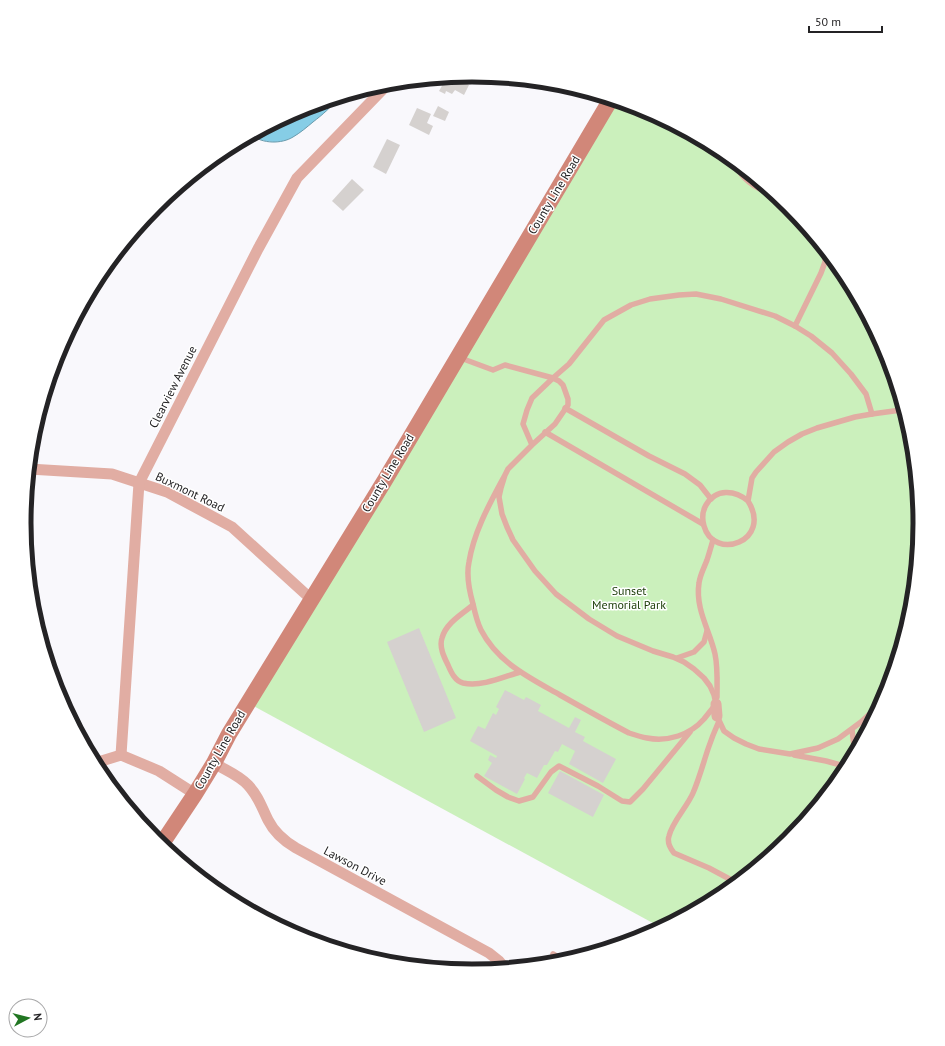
<svg xmlns="http://www.w3.org/2000/svg" width="945" height="1046" font-family="'PT Sans',sans-serif">
  <style>
    .green { fill: #cbf0bc }
    .water { fill: #86cde6; stroke: #699aac }
    .building { fill: #d5d1cf }
    .lines { fill: none; stroke-linecap: round; stroke-linejoin: round }
    .lane { stroke: #e1ada3; stroke-width: 5.5 }
    .street { stroke: #e1ada3; stroke-width: 11 }
    .secondary { stroke: #d18779; stroke-width: 16 }
    .labels { text-anchor: middle; stroke-width: 3; stroke-linejoin: round; paint-order: stroke }
    .street-label { font-size: 12px; fill: #242325; stroke: #fff }
    .park-label { font-size: 12px; fill: #1a3b06; stroke: #fff }
    .rim { fill: none; stroke: #242325; stroke-width: 5 }
  </style>
  <rect width="100%" height="100%" fill="#f9f8fc"/>
  <path class="green" d="M610,98L644,109L722,150L790,206L846,274L887,352L912,436L921,523L912,611L887,695L845,772L789,840L721,896L662,928L248,703Z"/>
  <path class="water" d="M338,97C332,107 322,115 313,122C307,127 300,133 293,137C282,144 262,144 252,135L301,109Z"/>
  <g class="building">
    <path d="M454,76L469,85L464,95L455,90L452,94L446,91L445,94L439,91L447,77Z"/>
    <path d="M438,106L449,112L445,121L433,116Z"/>
    <path d="M417,108L431,114L427,123L433,126L429,135L409,125Z"/>
    <path d="M387,139L400,145L386,174L373,167Z"/>
    <path d="M352,179L364,190L343,211L332,201Z"/>
    <path d="M419,628L456,718L424,732L387,642Z"/>
    <path d="M505,690L524,700L526,697L541,705L538,711L569,728L575,717L581,720L575,732L585,737L583,741L616,759L603,783L569,764L575,751L562,744L558,752L555,751L547,765H544L537,778L527,773L524,778L525,779L517,794L484,776L492,763L488,760L490,755L496,758L497,756L470,741L478,726L485,729L493,713L496,715L499,709L496,707Z"/>
    <path d="M560,771L604,795L593,817L548,793Z"/>
  </g>
  <g class="lines">
    <g class="lane">
      <path d="M734,160C740,180 758,190 776,195"/>
      <path d="M795,326L821,273L825,262V249"/>
      <path d="M458,357L493,370L505,365L553,378L569,364L604,320L631,305L650,299L679,295L696,294L721,299L775,316L795,326L811,336L832,353L851,374L866,394L872,414"/>
      <path d="M565,408L649,456L685,474L700,485L711,499"/>
      <path d="M545,432L703,524"/>
      <path d="M505,475C490,503 474,531 469,562C466,576 469,590 473,604C475,613 477,622 481,630C498,663 530,678 560,695C583,708 606,721 629,733C635,735 641,737 647,738C668,742 690,735 704,719C708,714 712,709 716,704L714,695L710,686L704,678L694,669L684,662L673,657L653,651L617,636L589,619L556,594L535,571L513,540L507,527L502,514L499,497L501,488L505,475L508,469L532,445L555,424L568,405V399L563,385L559,381L553,378L532,398L527,410L523,424L532,445"/>
      <path d="M748,501C735,490 716,488 706,505C702,512 702,519 704,526C714,562 773,541 748,501L752,478L756,472L774,452L788,442L802,434L817,428L855,417L872,414L901,410L905,412"/>
      <path d="M713,540C711,547 709,554 707,560C704,568 700,575 699,583C695,609 710,631 715,654C718,668 717,683 717,697"/>
      <path d="M473,605C462,614 446,623 442,638C439,647 444,657 448,665C451,672 455,681 463,683C482,687 503,677 520,672"/>
      <path d="M677,658L694,652L704,642L707,631"/>
      <path d="M717,714V716L724,731L734,738L746,744L759,749L790,754L818,748L838,739L861,722L876,708L887,694"/>
      <path d="M719,721C715,730 711,740 708,749C703,764 699,779 693,793C687,807 672,822 669,836C667,842 670,848 674,853L709,868L737,883"/>
      <path d="M852,730L855,754"/>
      <path d="M794,755L826,761L848,767"/>
      <path d="M477,776L496,790L508,797L519,801L533,797L551,772L559,766L598,786L622,801L630,802L643,789L690,732"/>
      <path d="M553,954L565,961"/>
    </g>
    <g class="street">
      <path d="M29,469L112,474L167,492L232,527L311,599"/>
      <path d="M716,704L717,716"/>
      <path d="M121,755L139,483L258,249L297,178L389,83"/>
      <path d="M95,763L121,755L159,771L195,794"/>
      <path d="M214,763C225,770 239,775 248,785C259,797 261,806 268,820C274,832 284,841 296,848L489,953L499,961L505,968"/>
    </g>
    <path class="secondary" d="M161,845L195,794L214,763L229,734L385,480L611,99"/>
  </g>
  <g class="labels">
    <g class="street-label">
      <text transform="translate(554 195) rotate(-59)" y="4">County Line Road</text>
      <text transform="translate(173 387) rotate(-63)" y="4">Clearview Avenue</text>
      <text transform="translate(388 473) rotate(-59)" y="4">County Line Road</text>
      <text transform="translate(190 492) rotate(26)" y="4">Buxmont Road</text>
      <text transform="translate(220 750) rotate(-60)" y="4">County Line Road</text>
      <text transform="translate(355 866) rotate(28)" y="4">Lawson Drive</text>
    </g>
    <g class="park-label">
      <text x="629" y="595">Sunset<tspan x="629" dy="14">Memorial Park</tspan></text>
    </g>
  </g>
  <path d="M0 0H945V1046H0ZM31 523a441 441 0 1 1 882 0a441 441 0 1 1-882 0Z" fill="#fff" fill-rule="evenodd"/>
  <path class="rim" d="M31 523a441 441 0 1 1 882 0a441 441 0 1 1-882 0Z"/>
  <g transform="translate(28 1018) rotate(83)"><circle r="19" fill="#ffffff" stroke="#a7a7a8"/>
  <path d="M0-3L7 15L0 10L-7 15Z" fill="#217622"/>
  <text y="-6" font-size="11" font-weight="bold" text-anchor="middle" fill="#242325">N</text>
  </g>
  <path d="M809 26v6h73v-6" fill="none" stroke="#242325" stroke-width="2"/>
  <text x="815" y="26" font-size="12" fill="#242325" stroke="#ffffff" stroke-width="3" paint-order="stroke">50 m</text>
</svg>
